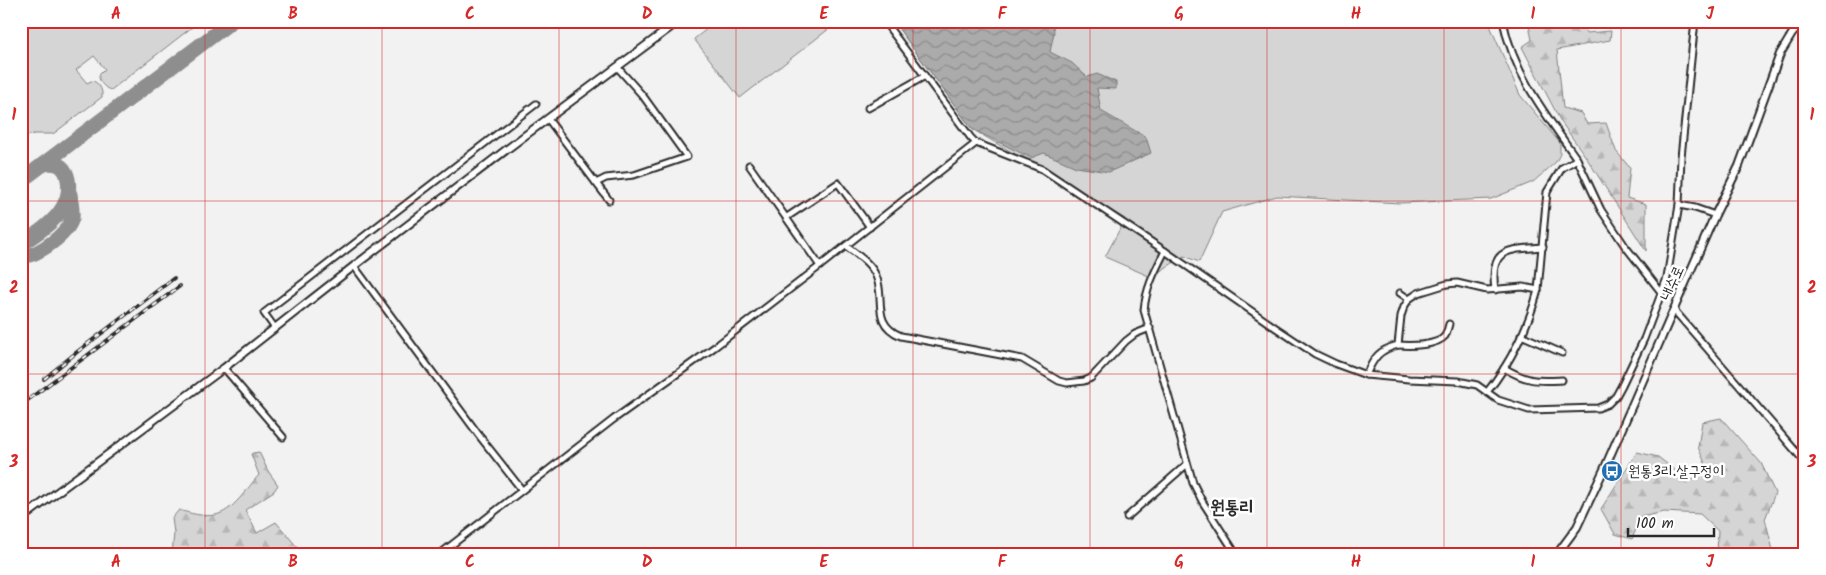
<svg xmlns="http://www.w3.org/2000/svg" width="1826" height="575" font-family="Kalam,'Poor Story',sans-serif">
  <style>
    .green { fill: #d5d5d5; stroke: #808080 }
    .forest { fill: url(#forest-firs); stroke: #808080 }
    .water { fill: url(#water-waves); stroke: #787878 }
    .lines { fill: none; stroke-linecap: round; stroke-linejoin: round }
    .taxiway { stroke: #8e8e8e; stroke-width: 15 }
    .minor-casing { stroke: #2b2b2b; stroke-width: 9 }
    .tertiary-casing { stroke: #2b2b2b; stroke-width: 10 }
    .minor { stroke: #fff; stroke-width: 5 }
    .tertiary { stroke: #fff; stroke-width: 6 }
    .rail-casing { stroke: #2b2b2b; stroke-width: 4 }
    .rail { stroke: #fff; stroke-width: 2; stroke-dasharray: 5.5; stroke-linecap: butt }
    .grid { fill: none; stroke: #d62828; stroke-width: 1; stroke-opacity: 0.55 }
    .labels { text-anchor: middle; stroke-width: 5; stroke-linejoin: round; paint-order: stroke }
    .street-label { font-size: 15px; fill: #2b2b2b; stroke: #fff }
    .poi-label { font-size: 15px; fill: #2b2b2b; stroke: #fff; text-anchor: start }
    .quarter-label { font-size: 18px; font-weight: bold; fill: #2b2b2b; stroke: #fff }
    .neatline { fill: none; stroke: #d62828; stroke-width: 2 }
    .grid-label { font-size: 16px; text-anchor: middle; font-weight: bold; fill: #d62828 }
  </style>
  <defs>
    <pattern id="forest-firs" width="22" height="20" patternUnits="userSpaceOnUse" patternTransform="scale(1.25)"><rect width="22" height="20" fill="#d5d5d5"/><path d="M5 1l3.5 6h-7zM16 11l3.5 6h-7z" fill="#b7b7b7"/></pattern>
    <pattern id="water-waves" width="16" height="10" patternUnits="userSpaceOnUse" patternTransform="scale(1.25)"><rect width="16" height="10" fill="#ababab"/><path d="M0 5q4-4 8 0t8 0" fill="none" stroke="#8b8b8b"/></pattern>
  </defs>
  <rect width="100%" height="100%" fill="#f2f2f2"/>
  <filter id="ink" filterUnits="userSpaceOnUse"><feTurbulence type="fractalNoise" baseFrequency=".02" numOctaves="2"/><feDisplacementMap in="SourceGraphic" scale="10" xChannelSelector="R" yChannelSelector="G"/><feConvolveMatrix kernelMatrix="1 2 1 2 8 2 1 2 1" color-interpolation-filters="sRGB"/></filter>
  <g filter="url(#ink)">
    <g class="green">
      <path d="M21,21H200L111,90C105,89 98,81 99,75L105,69L94,56L76,70L87,83L91,81C98,81 103,89 102,97L53,134H34L21,137Z"/>
      <path d="M717,21H839L740,98L694,39Z"/>
      <path d="M893,21H1490L1491,28L1520,95L1560,143V154L1556,162L1533,182L1491,199L1400,203L1277,196L1222,212L1199,262L1184,256L1151,277L1105,257L1125,219L972,129Z"/>
    </g>
    <g class="forest">
      <path d="M1528,21H1583L1586,33L1611,31L1610,40L1557,50L1563,108L1581,113L1587,124L1606,123L1616,151L1630,168L1627,198L1646,204V251L1586,157L1561,122L1522,47L1532,40Z"/>
      <path d="M1721,418L1761,463L1775,493L1765,519L1774,554H1717L1718,531L1700,514L1664,512L1641,517L1632,539L1615,534L1601,509L1637,452L1658,457L1689,481L1708,470L1698,447L1702,422Z"/>
      <path d="M259,452L268,471L278,485L274,491L245,510L257,533L276,522L303,554H172L174,533L172,518L179,510C189,513 203,517 215,515C233,512 247,488 259,475L251,454L253,453Z"/>
    </g>
    <path class="water" d="M893,21H1052L1054,32L1050,52L1072,63L1087,77L1097,74L1116,82V89L1097,88L1101,111L1146,137L1151,153L1109,172L1076,167L1044,153L1031,158L972,129Z"/>
    <g class="lines">
      <g class="taxiway">
        <path d="M21,181L232,21"/>
        <path d="M21,244C35,235 55,222 63,207C74,190 70,155 42,165"/>
        <path d="M21,257C38,256 68,234 72,218C73,210 71,202 70,194"/>
      </g>
      <g class="minor-casing">
        <g id="minor">
          <path d="M884,21L971,138L976,143L1042,169L1165,251L1276,328L1315,354L1336,364L1366,375L1409,379L1458,381L1477,385L1498,400L1529,410L1598,408L1608,404L1616,396L1622,385L1644,339L1667,278L1679,205L1681,157L1695,21"/>
          <path d="M1503,21C1514,75 1546,115 1577,159L1562,168L1547,192L1538,290"/>
          <path d="M868,108L925,76"/>
          <path d="M548,119L596,183L606,178L634,175L687,157L643,96L618,68"/>
          <path d="M1577,159L1601,210L1625,246L1661,292"/>
          <path d="M749,165L820,266"/>
          <path d="M596,183L609,200"/>
          <path d="M1679,205L1695,208L1715,215"/>
          <path d="M787,217L838,183L870,227"/>
          <path d="M846,246C856,254 871,263 876,276C886,298 870,323 901,336L1022,359L1059,381L1067,383L1084,381L1091,378L1126,341L1135,334L1150,328"/>
          <path d="M1165,251C1155,271 1146,288 1144,310L1193,483L1202,501L1236,554"/>
          <path d="M354,266L481,438L522,490"/>
          <path d="M1495,290C1489,247 1508,250 1543,247"/>
          <path d="M1400,293L1409,299"/>
          <path d="M1674,310L1805,462"/>
          <path d="M275,328L264,313L536,104"/>
          <path d="M1521,335L1562,353"/>
          <path d="M1398,345C1410,346 1437,346 1445,336C1447,332 1448,328 1449,324"/>
          <path d="M224,368L283,437"/>
          <path d="M1504,368C1528,382 1536,381 1562,380"/>
          <path d="M1366,375C1374,357 1379,350 1398,345L1401,316L1404,307L1409,299L1418,293L1447,284L1457,283L1487,290L1523,287L1538,290C1529,325 1510,364 1487,392"/>
          <path d="M1127,517L1186,465"/>
          <path d="M440,554L614,419L716,346L820,266L976,143"/>
        </g>
      </g>
      <g class="tertiary-casing">
        <g id="tertiary">
          <path d="M21,519L224,368L354,266L523,137L679,21"/>
          <path d="M1557,554L1577,527L1606,465L1715,215L1739,166L1780,54L1792,34L1803,21"/>
        </g>
      </g>
      <use href="#minor" class="minor"/>
      <use href="#tertiary" class="tertiary"/>
      <g class="rail-casing">
        <g id="rail">
          <path d="M44,379L77,352L174,278"/>
          <path d="M21,405L180,286"/>
        </g>
      </g>
      <use href="#rail" class="rail"/>
    </g>
  </g>
  <path class="grid" d="M205,21V554M382,21V554M559,21V554M736,21V554M913,21V554M1090,21V554M1267,21V554M1444,21V554M1621,21V554M21,201H1805M21,374H1805"/>
  <defs>
    <g id="bus-disc" transform="scale(1.125)"><circle r="9.5" fill="#1f6fb2" stroke="#fff"/><path d="M-5-6H5V4H4V6H2V4H-2V6H-4V4H-5ZM-3.5-4V0h7V-4ZM-3.5 1.2v1.5H-2V1.2ZM2 1.2v1.5H3.5V1.2Z" fill="#fff"/></g>
  </defs>
  <g fill-rule="evenodd">
    <use href="#bus-disc" x="1612" y="471"/>
  </g>
  <g class="labels">
    <g class="street-label">
      <text transform="translate(1672 283) rotate(-66)" y="5">내수로</text>
    </g>
    <g class="poi-label">
      <text x="1628" y="476">원통3리.살구정이</text>
    </g>
    <g class="quarter-label">
      <text x="1232" y="513">원통리</text>
    </g>
  </g>
  <rect width="1826" height="575" fill="none" stroke="#fff" stroke-width="55"/>
  <path d="M1628 528v8h86v-8" fill="none" stroke="#2b2b2b" stroke-width="2.5"/>
  <text x="1636" y="528" font-size="15" fill="#2b2b2b" stroke="#ffffff" stroke-width="4" paint-order="stroke">100 m</text>
  <rect x="28" y="28" width="1770" height="520" class="neatline"/>
  <g class="grid-label">
    <text x="116" y="19">A</text>
    <text x="293" y="19">B</text>
    <text x="470" y="19">C</text>
    <text x="647" y="19">D</text>
    <text x="824" y="19">E</text>
    <text x="1002" y="19">F</text>
    <text x="1179" y="19">G</text>
    <text x="1356" y="19">H</text>
    <text x="1533" y="19">I</text>
    <text x="1710" y="19">J</text>
    <text x="14" y="120">1</text>
    <text x="1812" y="120">1</text>
    <text x="14" y="293">2</text>
    <text x="1812" y="293">2</text>
    <text x="14" y="467">3</text>
    <text x="1812" y="467">3</text>
    <text x="116" y="567">A</text>
    <text x="293" y="567">B</text>
    <text x="470" y="567">C</text>
    <text x="647" y="567">D</text>
    <text x="824" y="567">E</text>
    <text x="1002" y="567">F</text>
    <text x="1179" y="567">G</text>
    <text x="1356" y="567">H</text>
    <text x="1533" y="567">I</text>
    <text x="1710" y="567">J</text>
  </g>
</svg>
